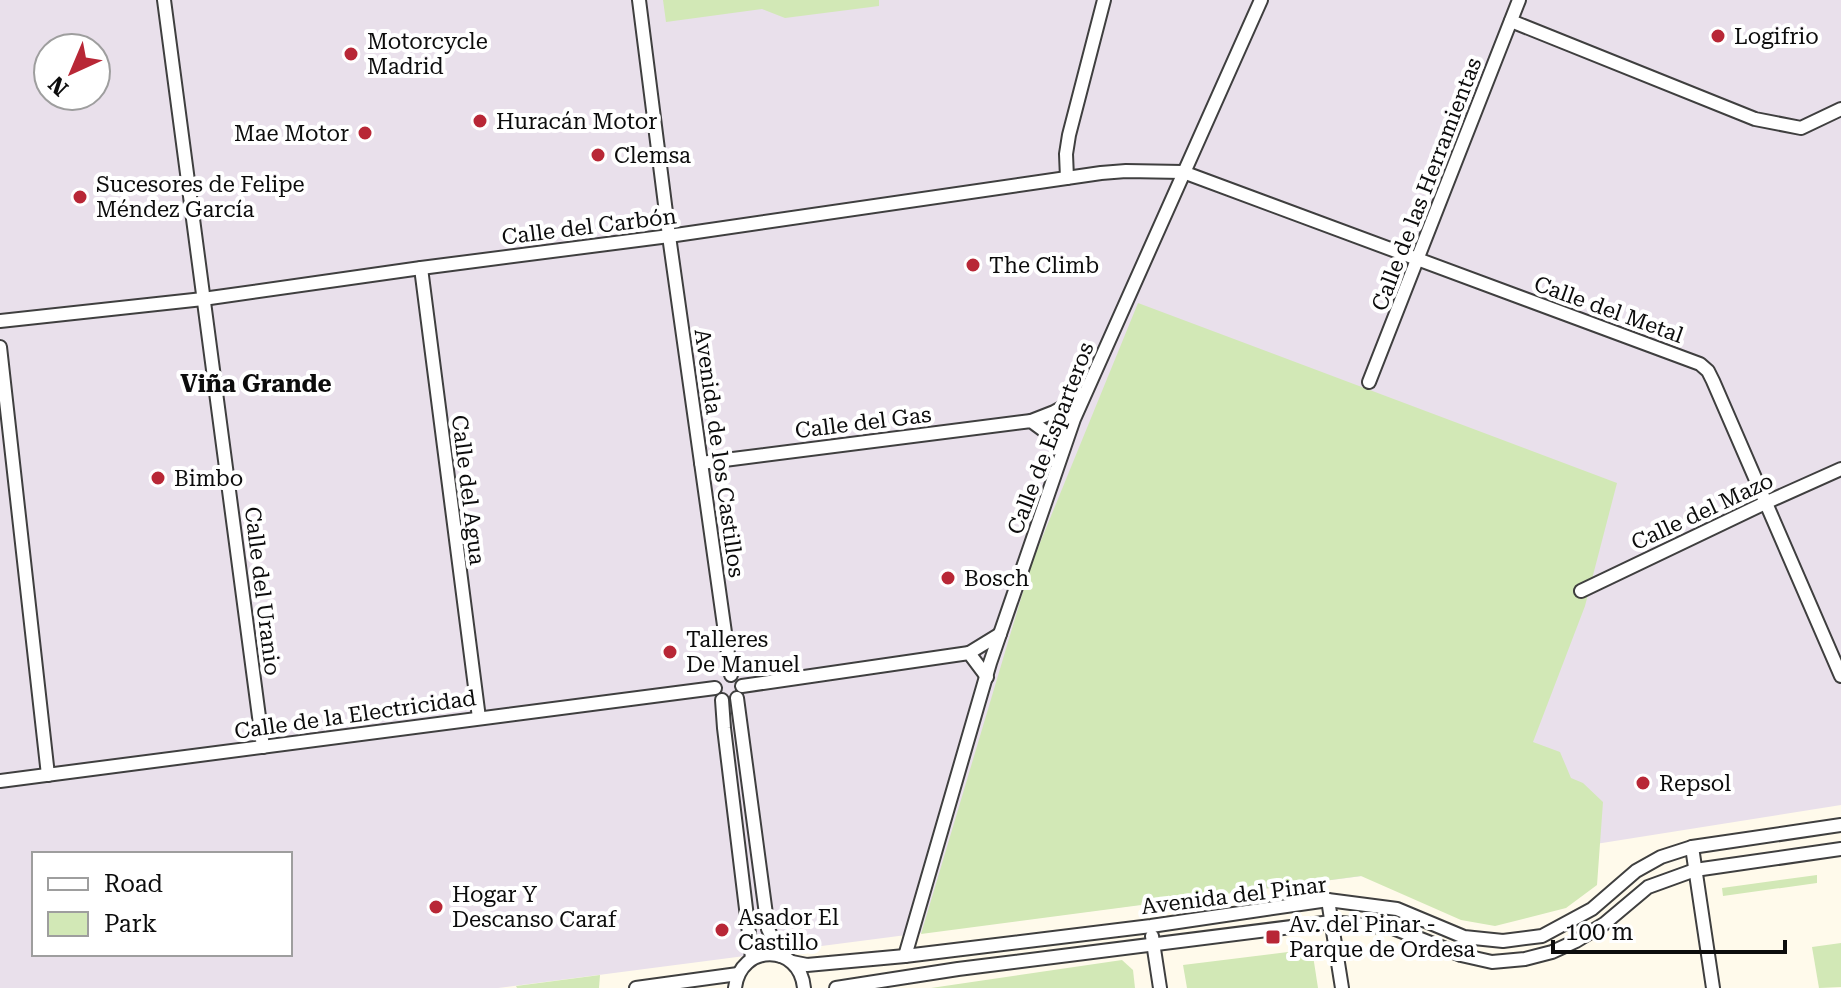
<svg xmlns="http://www.w3.org/2000/svg" width="1841" height="988" font-family="'Roboto Serif',serif">
  <style>
    .industrial { fill: #e9e0eb; fill-rule: evenodd }
    .green { fill: #d2e8b6 }
    .lines { fill: none; stroke-linecap: round; stroke-linejoin: round }
    .minor-casing { stroke: #3f3f3f; stroke-width: 16 }
    .minor { stroke: #fff; stroke-width: 12 }
    .poi-dot { fill: #b82736; stroke: #fff; stroke-width: 3 }
    .labels { text-anchor: middle; stroke-width: 8; stroke-linejoin: round; paint-order: stroke }
    .poi-label { font-size: 22px; fill: #0c0c0c; stroke: #fff; text-anchor: start }
    .street-label { font-size: 22px; fill: #0c0c0c; stroke: #fff }
    .neighbourhood-label { font-size: 24px; font-weight: bold; fill: #0c0c0c; stroke: #fff }
  </style>
  <rect width="100%" height="100%" fill="#fffaeb"/>
  <path class="industrial" d="M0,0H1841V805L1539,853L498,988H0ZM48,48H96V96H48ZM34,854H290V954H34Z"/>
  <g class="green">
    <path d="M663,0H879V6L785,18L762,9L666,22Z"/>
    <path d="M1138,303L1617,483L1585,606L1533,742L1560,752L1571,778L1583,783L1603,802L1597,885L1566,908L1495,926L1461,920L1361,876L921,934L1031,565Z"/>
    <path d="M1817,875V883L1723,896L1722,888Z"/>
    <path d="M1841,943V987L1819,988L1812,947Z"/>
    <path d="M1312,949L1318,988H1187L1183,965Z"/>
    <path d="M1122,960L1133,970L1135,988H931Z"/>
    <path d="M600,975L599,988H517L516,986Z"/>
  </g>
  <g class="lines">
    <g class="minor-casing">
      <g id="minor">
        <path d="M164,0L263,747"/>
        <path d="M639,0L669,236L731,675"/>
        <path d="M1511,21L1755,119L1801,128L1841,109"/>
        <path d="M1067,178L1066,154L1069,135L1104,0"/>
        <path d="M421,268L479,718"/>
        <path d="M0,321L203,299L421,268L669,236L1101,173L1126,171L1183,172L1700,364L1708,371L1713,381L1841,676"/>
        <path d="M0,347L48,775"/>
        <path d="M1369,382L1519,0"/>
        <path d="M1031,421L1054,412L1083,396"/>
        <path d="M701,463L1031,421L1054,438L1062,451"/>
        <path d="M1581,591L1765,503L1841,469"/>
        <path d="M969,653L1000,634"/>
        <path d="M742,686L969,653L987,677"/>
        <path d="M737,698L768,929L781,956"/>
        <path d="M722,700L724,728L752,958"/>
        <path d="M0,781L715,688"/>
        <path d="M1692,847L1713,988"/>
        <path d="M1328,900L1342,988"/>
        <path d="M1152,936L1160,988"/>
        <path d="M905,956L990,663L1074,419L1261,0"/>
        <path d="M792,962L807,965L905,956L1151,926L1328,900L1397,909L1464,937L1503,941L1542,936L1592,909L1636,871L1661,857L1692,847L1841,825"/>
        <path d="M636,988L738,974"/>
        <path d="M735,988C740,943 800,943 804,988"/>
        <path d="M836,988L958,969L1331,922L1393,928L1461,955L1492,962L1525,959L1552,952L1576,941L1604,924L1648,887L1695,870L1841,849"/>
      </g>
    </g>
    <use href="#minor" class="minor"/>
  </g>
  <g class="poi-dot">
    <circle cx="1718" cy="36" r="8"/>
    <circle cx="351" cy="54" r="8"/>
    <circle cx="480" cy="121" r="8"/>
    <circle cx="365" cy="133" r="8"/>
    <circle cx="598" cy="155" r="8"/>
    <circle cx="80" cy="197" r="8"/>
    <circle cx="973" cy="265" r="8"/>
    <circle cx="158" cy="478" r="8"/>
    <circle cx="948" cy="578" r="8"/>
    <circle cx="670" cy="652" r="8"/>
    <circle cx="1643" cy="783" r="8"/>
    <circle cx="436" cy="907" r="8"/>
    <circle cx="722" cy="930" r="8"/>
    <rect x="1265" y="929" width="16" height="16" rx="4"/>
  </g>
  <g class="labels">
    <g class="poi-label">
      <text x="1734" y="44">Logifrio</text>
      <text x="367" y="49">Motorcycle<tspan x="367" dy="25">Madrid</tspan></text>
      <text x="496" y="129">Huracán Motor</text>
      <text x="349" y="141" text-anchor="end">Mae Motor</text>
      <text x="614" y="163">Clemsa</text>
      <text x="96" y="192">Sucesores de Felipe<tspan x="96" dy="25">Méndez García</tspan></text>
      <text x="989" y="273">The Climb</text>
      <text x="174" y="486">Bimbo</text>
      <text x="964" y="586">Bosch</text>
      <text x="686" y="647">Talleres<tspan x="686" dy="25">De Manuel</tspan></text>
      <text x="1659" y="791">Repsol</text>
      <text x="452" y="902">Hogar Y<tspan x="452" dy="25">Descanso Caraf</tspan></text>
      <text x="738" y="925">Asador El<tspan x="738" dy="25">Castillo</tspan></text>
      <text x="1289" y="932">Av. del Pinar -<tspan x="1289" dy="25">Parque de Ordesa</tspan></text>
    </g>
    <g class="street-label">
      <text transform="translate(1426 184) rotate(-69)" y="8">Calle de las Herramientas</text>
      <text transform="translate(589 226) rotate(-7)" y="8">Calle del Carbón</text>
      <text transform="translate(1609 309) rotate(20)" y="8">Calle del Metal</text>
      <text transform="translate(863 422) rotate(-7)" y="8">Calle del Gas</text>
      <text transform="translate(1050 438) rotate(-69)" y="8">Calle de Esparteros</text>
      <text transform="translate(720 453) rotate(82)" y="8">Avenida de los Castillos</text>
      <text transform="translate(469 490) rotate(83)" y="8">Calle del Agua</text>
      <text transform="translate(1702 511) rotate(-25)" y="8">Calle del Mazo</text>
      <text transform="translate(263 591) rotate(83)" y="8">Calle del Uranio</text>
      <text transform="translate(355 714) rotate(-8)" y="8">Calle de la Electricidad</text>
      <text transform="translate(1234 895) rotate(-7)" y="8">Avenida del Pinar</text>
    </g>
    <g class="neighbourhood-label">
      <text x="256" y="392">Viña Grande</text>
    </g>
  </g>
  <rect x="32" y="852" width="260" height="104" fill="#ffffff" stroke="#9e9e9e" stroke-width="2"/>
  <rect x="48" y="878" width="40" height="12" fill="#ffffff" stroke="#9e9e9e" stroke-width="2"/>
  <text x="104" y="892" font-size="24" fill="#0c0c0c">Road</text>
  <rect x="48" y="912" width="40" height="24" fill="#d2e8b6" stroke="#9e9e9e" stroke-width="2"/>
  <text x="104" y="932" font-size="24" fill="#0c0c0c">Park</text>
  <g transform="translate(72 72) rotate(224)"><circle r="38" fill="#ffffff" stroke="#9e9e9e" stroke-width="2"/>
  <path d="M0-6L14 30L0 20L-14 30Z" fill="#b82736"/>
  <text y="-12" font-size="22" font-weight="bold" text-anchor="middle" fill="#0c0c0c">N</text>
  </g>
  <path d="M1553 940v12h232v-12" fill="none" stroke="#0c0c0c" stroke-width="4"/>
  <text x="1565" y="940" font-size="24" fill="#0c0c0c" stroke="#ffffff" stroke-width="6" paint-order="stroke">100 m</text>
</svg>
